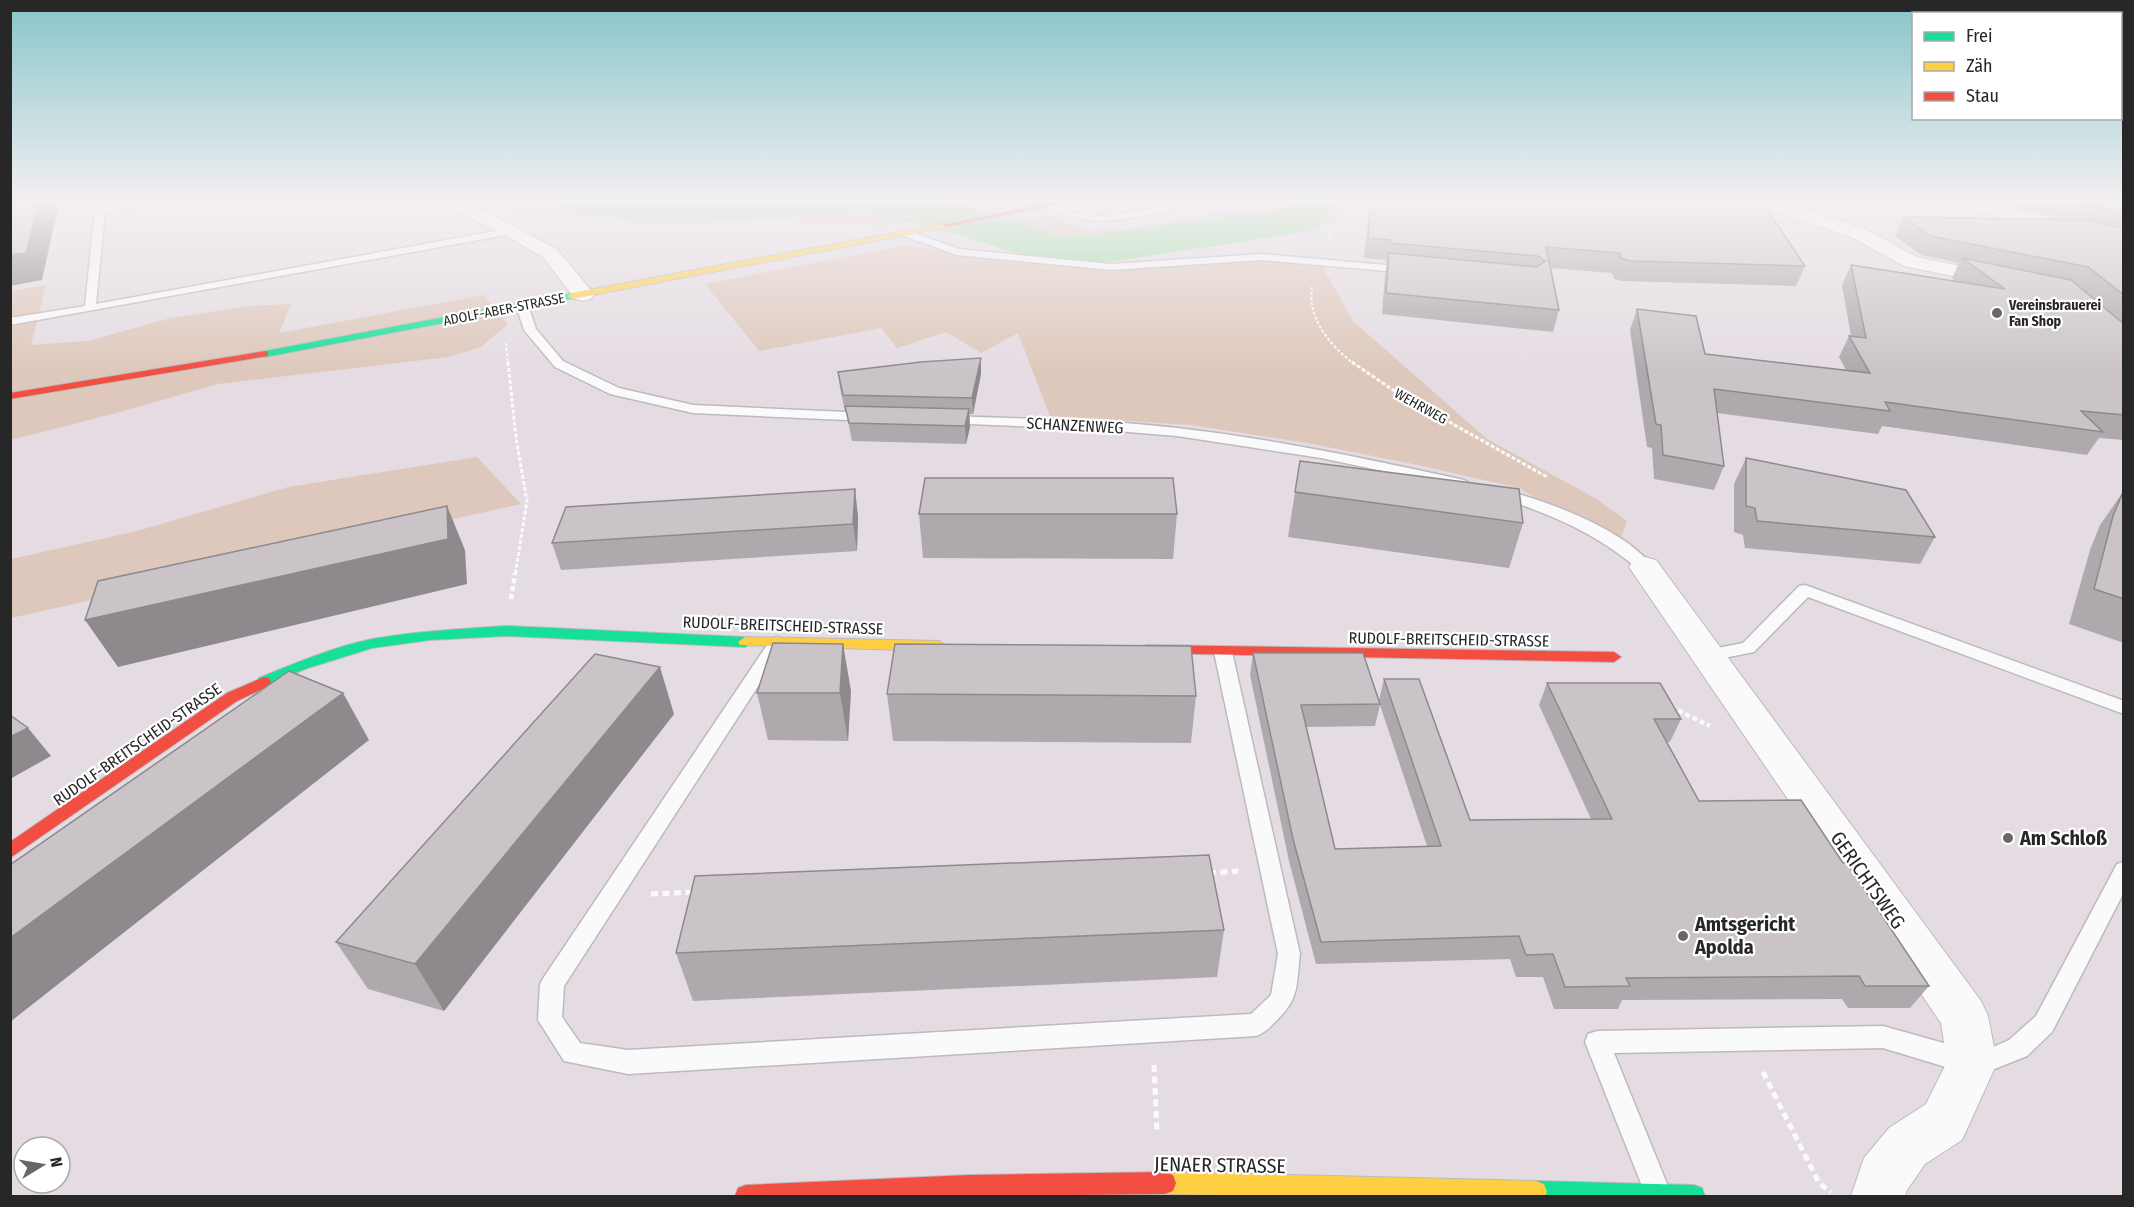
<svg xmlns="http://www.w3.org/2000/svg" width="2134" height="1207" font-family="'Fira Sans Condensed',sans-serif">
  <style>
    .green { fill: #dec8bb }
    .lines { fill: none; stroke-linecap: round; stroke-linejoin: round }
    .river { fill: #97df9b; fill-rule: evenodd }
    .lane-casing { stroke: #bcbabd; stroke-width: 3 }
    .street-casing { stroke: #bcbabd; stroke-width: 2 }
    .fast-casing { stroke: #bcbabd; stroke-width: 2 }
    .slow-casing { stroke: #bcbabd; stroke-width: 2 }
    .jam-casing { stroke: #bcbabd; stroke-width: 2 }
    .path-far3 { stroke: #fbfafb; stroke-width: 2; stroke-dasharray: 3 2; stroke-linecap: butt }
    .path-far2 { stroke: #fbfafb; stroke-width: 3; stroke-dasharray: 4 2; stroke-linecap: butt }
    .path-far1 { stroke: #fbfafb; stroke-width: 4.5; stroke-dasharray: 5 3; stroke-linecap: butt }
    .path { stroke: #fbfafb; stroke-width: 5; stroke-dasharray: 7 4.5; stroke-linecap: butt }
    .lane { fill: #fbfafb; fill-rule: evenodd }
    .street { fill: #fbfafb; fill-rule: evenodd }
    .fast { fill: #16e098; fill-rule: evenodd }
    .slow { fill: #ffcf43; fill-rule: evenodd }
    .jam { fill: #f24e42; fill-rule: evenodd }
    .wall { fill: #aea9ac; fill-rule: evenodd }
    .shaded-wall { fill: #8d898c }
    .building { fill: #cac4c8; stroke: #8d898c; stroke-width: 1.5 }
    .poi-dot { fill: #696668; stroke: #fff; stroke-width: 2 }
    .labels { text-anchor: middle; stroke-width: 4.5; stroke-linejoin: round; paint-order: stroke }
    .far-poi-label { font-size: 14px; font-weight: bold; fill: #272727; stroke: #fff; text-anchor: start }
    .far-street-label { font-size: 14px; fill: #272727; stroke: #fff }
    .street-label { font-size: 16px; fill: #272727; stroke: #fff }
    .near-poi-label { font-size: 20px; font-weight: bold; fill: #272727; stroke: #fff; text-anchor: start }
    .near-street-label { font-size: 20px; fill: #272727; stroke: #fff }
  </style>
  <rect width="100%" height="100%" fill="#e4dce2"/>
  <g class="green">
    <path d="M497,202H1020L884,226L773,220L679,223L535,217Z"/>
    <path d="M1258,202H1353L1341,221L1083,256L1042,252L970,233L1048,214L1090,231L1131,229L1241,209Z"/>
    <path d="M902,246L1111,267L1262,257L1320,262L1353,321L1487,439L1595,498L1627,521L1620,540L1548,505L1519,488L1418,465L1302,442L1190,425L1050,416L1018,333L981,353L946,332L897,348L881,328L759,351L705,284Z"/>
    <path d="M46,285L31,345L88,341L170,318L251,306L291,304L279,333L484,295L508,324L481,347L449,357L218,384L120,412L11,440V291Z"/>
    <path d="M477,457L521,504L11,618V559L137,531L288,487Z"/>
  </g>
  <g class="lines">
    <path class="river" d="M559,202H943L1011,219L1059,236H1083L1287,208L1292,202H1337L1318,230L1083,266L1054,265L930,226L866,214L697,219L581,215L565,211Z"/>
    <g class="lane-casing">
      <g id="lane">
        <path d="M133,202H155L150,205L105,211L96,304L512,228L517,231L512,234L10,325V318L85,306L95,209L100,206Z"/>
        <path d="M1048,202L1074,213L1103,216L1131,212L1178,202H1192C1184,208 1170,209 1160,212C1120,222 1083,226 1045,207L1043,205Z"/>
        <path d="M901,231H909L959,249L1111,264L1262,254L1409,267L1414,270L1409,273L1262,260L1111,270L957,255L901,235Z"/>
        <path d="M522,302L528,305L536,329L563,361L619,388L693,405L869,413L876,417L869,421L693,413L610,394L555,367L524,330L516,305Z"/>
        <path d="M949,416C1025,419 1101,419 1177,428C1274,439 1369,459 1464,480L1471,484L1464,488L1321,458L1177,436L1092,429L944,423L942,420L944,417Z"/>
        <path d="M1500,489C1545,500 1625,529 1653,567L1645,572L1639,570C1597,533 1548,513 1495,496L1493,493Z"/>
        <path d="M1805,585L2124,701V714L1808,597L1754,652L1709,661L1703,659L1700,655L1703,651L1743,643L1799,586Z"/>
        <path d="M777,637L783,639L786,643L564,986L562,1017L580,1043L628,1050L1251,1014L1271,995L1278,954L1214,652L1217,648H1229L1232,652L1300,954C1296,987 1300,998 1275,1022C1269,1029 1264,1033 1256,1036L628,1074L564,1061L538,1020L540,984L544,977L771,639Z"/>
        <path d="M2124,862V892L2052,1032L2027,1056L1992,1070L1972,1075L1883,1048L1614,1053L1669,1189L1666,1196H1646L1585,1042L1588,1034L1597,1031L1883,1026L1972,1051L1991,1048L2009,1040L2036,1016L2117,864Z"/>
      </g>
    </g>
    <g class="street-casing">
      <g id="street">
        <path d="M444,202H467L557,249L594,294L591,299L583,301L575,299L543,257L505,235L446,206Z"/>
        <path d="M1758,202H1784L1865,229L1917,257L2000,274L2008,275L2011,280L2008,285L2000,286L1904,266L1851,237L1760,206Z"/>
        <path d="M1954,202H1984L2124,237V249L1956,206Z"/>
        <path d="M1645,557L1656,560L1981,1001L1988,1016L1997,1063L1962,1140L1925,1164L1907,1190L1905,1196H1851L1864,1158L1889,1128L1926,1104L1947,1062L1941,1023L1629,567L1634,560Z"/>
      </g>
    </g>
    <g class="fast-casing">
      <g id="fast">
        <path d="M572,293L575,294V298L265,357L260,354L265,351Z"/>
        <path d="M506,626L745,637L752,642L745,647L506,636L430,640L372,648L305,669L264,687L259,686L257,682L259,678C295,663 334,647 372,639C417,631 461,629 506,626Z"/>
        <path d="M1536,1181L1694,1185L1702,1188L1705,1196H1527L1525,1192L1528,1184Z"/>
      </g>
    </g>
    <g class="slow-casing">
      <g id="slow">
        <path d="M946,223L950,225L949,227L572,299L567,296L572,293Z"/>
        <path d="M745,637L939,641L946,646L939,651L740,645L738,642Z"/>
        <path d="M1165,1172L1536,1181L1544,1184L1547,1192L1545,1196H1270L1165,1194L1157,1191L1154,1183L1157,1175Z"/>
      </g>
    </g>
    <g class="jam-casing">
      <g id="jam">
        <path d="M1056,202H1070L946,227L942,225Z"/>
        <path d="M265,351L268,352V356L10,399V393Z"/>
        <path d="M1147,645L1614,652L1621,657L1614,662L1142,653L1140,650L1142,647Z"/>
        <path d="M264,677L269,678L271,682L269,686L237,701L10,858V842L227,693Z"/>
        <path d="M1165,1172L1173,1175L1176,1183L1173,1191L1165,1194L999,1196H735L738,1188L746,1185L969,1175Z"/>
      </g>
    </g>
    <g class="path-far3">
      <path d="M1328,238L1353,202"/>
      <path d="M1312,287C1307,319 1330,345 1354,364"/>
      <path d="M506,343L508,364"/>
    </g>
    <g class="path-far2">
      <path d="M508,362L516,438L527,501L515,575"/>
      <path d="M1352,362L1396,392L1547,477"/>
    </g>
    <g class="path-far1">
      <path d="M511,599L515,573"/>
      <path d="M1671,707L1710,726"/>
    </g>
    <g class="path">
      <path d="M1209,873L1238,871"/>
      <path d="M651,894L695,892"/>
      <path d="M1154,1065L1157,1133"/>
      <path d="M1763,1072L1819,1183L1831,1192"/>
    </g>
    <use href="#lane" class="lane"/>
    <use href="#street" class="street"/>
    <use href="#fast" class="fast"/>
    <use href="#slow" class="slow"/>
    <use href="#jam" class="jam"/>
  </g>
  <g class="wall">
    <path d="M1370,202H1762L1805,266L1796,286L1623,281L1614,279L1612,273L1551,268L1559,310L1553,332L1382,314L1385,274L1387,263H1386V260L1364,258Z"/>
    <path d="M1994,202H2124V440L2099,438L2087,455L1882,426L1878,434L1717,413L1724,466L1714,490L1654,479L1652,448L1647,447L1630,330L1637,309L1705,354L1846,370L1839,357L1849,336H1851L1842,285L1851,265L1955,281L1952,278L1959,263L1921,255L1895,236L1904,217L2063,219Z"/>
    <path d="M981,358V374L973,414H969L970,427L966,444L852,441L846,411H845L840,388L838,372Z"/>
    <path d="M1746,458L1935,537L1920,564L1745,548L1743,535L1734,532V484Z"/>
    <path d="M1295,492L1523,523L1509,568L1288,537Z"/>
    <path d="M2123,492L2124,643L2069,624L2090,550L2100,525Z"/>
    <path d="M919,514H1177L1173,559L923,558Z"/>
    <path d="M858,516L857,551L561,570L552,543Z"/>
    <path d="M1253,653L1379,700L1384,679L1470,820L1591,819L1539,705L1547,683L1681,719L1670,742H1667L1699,801L1843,863L1929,986L1910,1008H1848L1842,999L1622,1000L1618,1009H1554L1543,977H1516L1510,959L1316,964L1289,861L1250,675ZM1380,705L1427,846L1335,849L1306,727L1375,726Z"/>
    <path d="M851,691L848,741L768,740L757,693Z"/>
    <path d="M887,694L1196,696L1191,743L893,741Z"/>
    <path d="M674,714L444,1011L368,989L336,942Z"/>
    <path d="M1224,930L1217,977L693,1001L676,953Z"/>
  </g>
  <g class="shaded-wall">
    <path d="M39,202H55L58,207L42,280L10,286V255Z"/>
    <path d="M981,358V374L973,414L972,398Z"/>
    <path d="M969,409L970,427L966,444L965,426Z"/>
    <path d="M855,489L858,516L857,551L853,524Z"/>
    <path d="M447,506L465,550L467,584L118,667L85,620Z"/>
    <path d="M843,644L851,691L848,741L840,693Z"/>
    <path d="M660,667L674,714L444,1011L415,964Z"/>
    <path d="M343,693L369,740L10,1022V938Z"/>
    <path d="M28,728L51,756L10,779V737Z"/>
  </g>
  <g class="building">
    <path d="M10,202H39L26,253L10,255Z"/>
    <path d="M1371,202H1762L1805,266L1630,261L1621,258L1619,253L1546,247L1559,310L1386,293L1389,253L1537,267L1545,261L1538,256L1390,243V240L1368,238Z"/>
    <path d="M2077,202H2124V213Z"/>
    <path d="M1904,217L2087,220L2124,229V295L2088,267L1930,236Z"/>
    <path d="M1962,258L2071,280L2124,324V415L2081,411L2103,432L1885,402L1890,411L1714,389L1724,466L1663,455L1661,425L1656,424L1637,309L1696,316L1705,354L1870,373L1849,336L1866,338L1851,265L2005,289Z"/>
    <path d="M981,358L972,398L843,395L838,372L921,362Z"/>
    <path d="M845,406L969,409L965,426L849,423Z"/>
    <path d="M1746,458L1906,490L1935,537L1757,521L1755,508L1746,506Z"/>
    <path d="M1300,461L1519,489L1523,523L1295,492Z"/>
    <path d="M925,478H1173L1177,514H919Z"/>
    <path d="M855,489L853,524L552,543L566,507Z"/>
    <path d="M2123,492H2124V599L2094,589L2113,516Z"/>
    <path d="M447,506L448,539L85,620L98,581Z"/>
    <path d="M773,643L843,644L840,693H757Z"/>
    <path d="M895,644L1191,646L1196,696L887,694Z"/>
    <path d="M1253,653H1363L1380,704L1301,705L1335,849L1441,846L1384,679H1419L1470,820L1612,819L1547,683H1660L1681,719H1654L1699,801L1801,800L1843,863H1847L1929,986H1865L1859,976L1626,978L1630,986L1565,987L1553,954L1526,955L1519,936L1321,942L1293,839Z"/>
    <path d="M595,654L660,667L415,964L336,942Z"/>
    <path d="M289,671L343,693L10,938V865Z"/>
    <path d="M10,715L28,728L10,737Z"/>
    <path d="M1209,855L1224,930L676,953L695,876Z"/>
  </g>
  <linearGradient id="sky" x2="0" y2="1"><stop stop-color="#87c5c9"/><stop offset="0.54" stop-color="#f3eff2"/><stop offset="1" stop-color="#f3eff2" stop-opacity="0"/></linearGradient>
  <rect width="2134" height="371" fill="url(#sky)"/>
  <g class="poi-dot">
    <circle cx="1997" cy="313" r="6"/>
    <circle cx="2008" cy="838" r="6"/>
    <circle cx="1683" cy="936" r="6"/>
  </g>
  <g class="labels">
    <g class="far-poi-label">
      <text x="2009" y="310">Vereinsbrauerei<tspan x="2009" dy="16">Fan Shop</tspan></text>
    </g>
    <g class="far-street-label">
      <text transform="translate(504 309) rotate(-11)" y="5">ADOLF-ABER-STRASSE</text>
      <text transform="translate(1421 406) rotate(29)" y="5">WEHRWEG</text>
    </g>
    <g class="street-label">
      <text transform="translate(1075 425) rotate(3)" y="6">SCHANZENWEG</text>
      <text transform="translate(783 625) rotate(2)" y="6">RUDOLF-BREITSCHEID-STRASSE</text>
      <text transform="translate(1449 639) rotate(1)" y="6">RUDOLF-BREITSCHEID-STRASSE</text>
      <text transform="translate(137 744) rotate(-35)" y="6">RUDOLF-BREITSCHEID-STRASSE</text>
    </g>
    <g class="near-poi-label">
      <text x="2020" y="845">Am Schloß</text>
      <text x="1695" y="931">Amtsgericht<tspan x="1695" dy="23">Apolda</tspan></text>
    </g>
    <g class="near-street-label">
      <text transform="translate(1868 880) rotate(55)" y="7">GERICHTSWEG</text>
      <text transform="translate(1220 1165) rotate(1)" y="7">JENAER STRASSE</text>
    </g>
  </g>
  <rect width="2134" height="1207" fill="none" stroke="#272727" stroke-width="24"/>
  <rect x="1912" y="12" width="210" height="108" fill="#ffffff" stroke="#a9a9a9" stroke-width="1.5"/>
  <rect x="1924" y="32" width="30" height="9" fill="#16e098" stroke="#a9a9a9" stroke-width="1.5"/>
  <text x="1966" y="42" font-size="18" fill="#272727">Frei</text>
  <rect x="1924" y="62" width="30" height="9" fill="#ffcf43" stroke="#a9a9a9" stroke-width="1.5"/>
  <text x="1966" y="72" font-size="18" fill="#272727">Zäh</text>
  <rect x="1924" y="92" width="30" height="9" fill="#f24e42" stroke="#a9a9a9" stroke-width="1.5"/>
  <text x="1966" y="102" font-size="18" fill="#272727">Stau</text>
  <g transform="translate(42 1165) rotate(79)"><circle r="28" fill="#ffffff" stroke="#a9a9a9" stroke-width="1.5"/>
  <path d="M0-4.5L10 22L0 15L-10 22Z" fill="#696668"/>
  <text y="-9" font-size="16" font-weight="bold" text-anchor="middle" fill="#272727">N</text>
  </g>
</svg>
